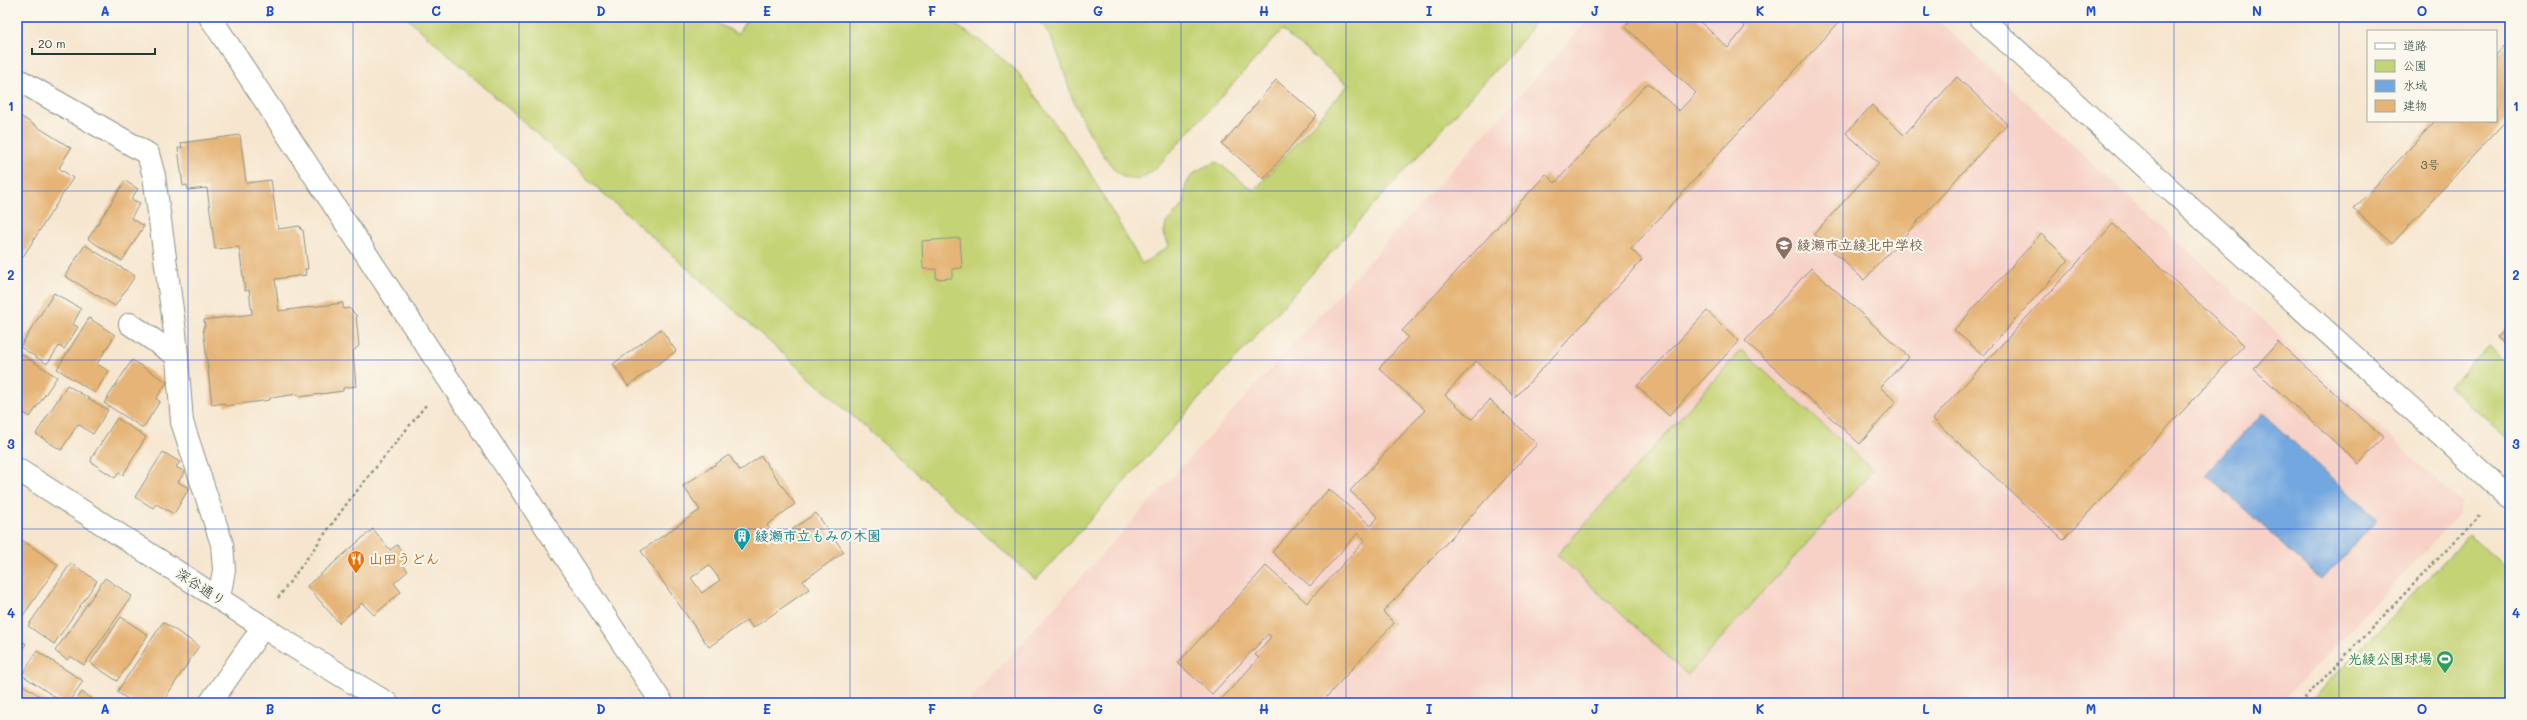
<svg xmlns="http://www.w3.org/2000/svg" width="2527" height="720" font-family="Mali,'Klee One',sans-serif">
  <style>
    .built { fill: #f7d1c6 }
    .green { fill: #c4d375; stroke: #728854 }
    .water { fill: #73a7df; stroke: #49728a }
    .building { fill: #e5b476; fill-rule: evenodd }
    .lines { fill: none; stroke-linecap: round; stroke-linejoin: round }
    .minor-casing { stroke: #8a9282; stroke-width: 24 }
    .path { stroke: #8a9282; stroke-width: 2.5; stroke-dasharray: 3 3; stroke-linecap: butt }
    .minor { stroke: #fff; stroke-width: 22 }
    .grid { fill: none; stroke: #1d4ed8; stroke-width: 1; stroke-opacity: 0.55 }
    .labels { text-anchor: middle; stroke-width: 4; stroke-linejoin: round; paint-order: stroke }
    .number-label { font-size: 12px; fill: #505b44 }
    .education-label { font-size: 14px; font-weight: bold; fill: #785e54; stroke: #fbf7ec; text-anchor: start }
    .culture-label { font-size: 14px; font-weight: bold; fill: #0d838f; stroke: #fbf7ec; text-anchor: start }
    .food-label { font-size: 14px; font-weight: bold; fill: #c56008; stroke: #fbf7ec; text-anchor: start }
    .street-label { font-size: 14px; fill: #1f3d34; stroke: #fbf7ec }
    .leisure-label { font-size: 14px; font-weight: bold; fill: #27864d; stroke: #fbf7ec; text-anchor: end }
    .neatline { fill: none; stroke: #1d4ed8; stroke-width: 1.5 }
    .grid-label { font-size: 13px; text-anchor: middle; font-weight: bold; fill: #1d4ed8 }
  </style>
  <rect width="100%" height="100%" fill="#fbf7ec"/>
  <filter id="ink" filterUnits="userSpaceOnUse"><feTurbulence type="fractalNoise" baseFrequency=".025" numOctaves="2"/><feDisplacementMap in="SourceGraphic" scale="8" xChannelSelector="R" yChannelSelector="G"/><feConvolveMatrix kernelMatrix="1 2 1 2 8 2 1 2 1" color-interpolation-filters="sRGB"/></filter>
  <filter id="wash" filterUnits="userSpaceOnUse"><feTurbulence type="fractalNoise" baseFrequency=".012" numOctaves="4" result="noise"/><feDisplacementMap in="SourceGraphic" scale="16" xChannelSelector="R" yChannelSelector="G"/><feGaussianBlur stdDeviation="0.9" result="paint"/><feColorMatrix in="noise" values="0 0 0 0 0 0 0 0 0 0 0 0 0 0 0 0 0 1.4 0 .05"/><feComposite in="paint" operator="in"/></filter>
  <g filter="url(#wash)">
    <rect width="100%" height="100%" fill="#f6e6cf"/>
    <path class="built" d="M1591,17H1934L2461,502L2458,516L2281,703H967Z"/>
    <g class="green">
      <path d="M406,17H705L738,34L748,17H942L946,19L979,40L1017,71L1087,168L1142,264L1169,246L1164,233L1166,223L1185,203C1181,179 1197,168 1217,162L1254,191L1348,85L1282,30L1157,167C1147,175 1138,183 1124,177C1109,171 1078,114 1072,97C1064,73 1059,50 1046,29C1043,24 1036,20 1032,17H1537L1525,37L1036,580Z"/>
      <path d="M2488,346L2510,366V441L2450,387Z"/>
      <path d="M1741,350L1873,470L1688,675L1557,555Z"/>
      <path d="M2469,535L2510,571V703H2309Z"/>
    </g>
    <path class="water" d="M2262,413L2377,519L2322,580L2206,474Z"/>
    <g id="blocks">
      <g class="building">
        <path d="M17,17H25L17,23Z"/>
        <path d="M1634,17H1695L1728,48L1745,27L1734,17H1844L1631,249L1642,260L1515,398L1476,361L1445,395L1472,419L1490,400L1537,444L1383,612L1394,623L1321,703H1218L1259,658L1255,655L1271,637L1268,634L1212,694L1178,663L1266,566L1307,603L1365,540L1358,533L1310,586L1272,552L1329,489L1371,526L1378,517L1350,491L1425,410L1379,368L1408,337L1402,331L1546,174L1555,183L1648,83L1679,111L1696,93L1625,27Z"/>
        <path d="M2510,40V116L2392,244L2354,209L2435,121H2496V55Z"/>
        <path d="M1957,77L2007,124L1864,280L1814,234L1879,163L1846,133L1872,105L1904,135Z"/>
        <path d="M1276,80L1317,115L1264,179L1222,144Z"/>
        <path d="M17,114L71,148L59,168L73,178L17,266Z"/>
        <path d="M240,135L246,183L271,180L278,229L300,226L301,230H303L308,269H305L306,275L275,279L279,311L343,303V309L349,308L356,315L359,346L353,351L356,386L343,388V391L299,397L298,394L270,398V400L225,406L224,403L212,405L203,327H205L204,320L252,314L249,290L245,291L239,247L215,249L207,188L188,190L187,185L183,186L178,148H182L181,143Z"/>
        <path d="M125,181L138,189L131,199L140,203L131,218L144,226L122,261L88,239Z"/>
        <path d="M2113,224L2244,345L2063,540L1933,419Z"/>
        <path d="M2041,234L2069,260L1983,355L1954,330Z"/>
        <path d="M960,238L962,268L952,269V278L936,279V269H923L922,241Z"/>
        <path d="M85,245L135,276L115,306L65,276Z"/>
        <path d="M1811,268L1909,357L1880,387L1896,402L1860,444L1745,341Z"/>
        <path d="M54,293L81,309L73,324L78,327L64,349L59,346L47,364L20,347Z"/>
        <path d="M1707,311L1739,341L1669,416L1637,386Z"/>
        <path d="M89,318L115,335L97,364L109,371L95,393L57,369Z"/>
        <path d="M2510,323V349L2497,337Z"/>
        <path d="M661,329L676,351L628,386L613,364Z"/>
        <path d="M2278,342L2383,437L2359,464L2254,369Z"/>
        <path d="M17,351L57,377L30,417L17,409Z"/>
        <path d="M132,360L167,382L156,399L160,401L143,428L104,403Z"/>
        <path d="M67,385L108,410L93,434L78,424L61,450L36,434Z"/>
        <path d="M117,418L146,437L123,475L119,472L115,478L91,462L92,457Z"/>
        <path d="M163,452L180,462L176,467L185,472L178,482L189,488L174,514L156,504L153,508L135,497Z"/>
        <path d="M729,455L740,471L761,456L795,504L767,525L777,540L816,513L844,552L803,581L809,589L753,628L747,620L709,647L641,551L700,510L683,486ZM709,565L720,580L702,593L691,578Z"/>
        <path d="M373,529L390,550L397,545L409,560L403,565L408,571L394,583L401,592L374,615L362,603L339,623L307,586Z"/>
        <path d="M22,540L58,565L18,623L17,548Z"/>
        <path d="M71,563L97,581L54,644L28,626Z"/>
        <path d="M105,578L132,596L84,665L70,656L67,660L55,651Z"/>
        <path d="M121,617L148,635L117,681L90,663Z"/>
        <path d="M163,622L199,646L162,703H134L117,692Z"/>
        <path d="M17,638L26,644L17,658Z"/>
        <path d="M37,651L83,681L68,703H64L22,675Z"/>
        <path d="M17,681L50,703H17Z"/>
        <path d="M82,692L97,703H74Z"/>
      </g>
    </g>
  </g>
  <g filter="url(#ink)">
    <use href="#blocks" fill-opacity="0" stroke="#8a9282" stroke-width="1"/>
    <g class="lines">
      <g class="minor-casing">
        <g id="minor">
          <path d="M210,17L662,703"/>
          <path d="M1980,17L2510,498"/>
          <path d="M17,79L148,154L154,176L175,332L182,422L222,544L224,570L219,598"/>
          <path d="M130,324L177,356"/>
          <path d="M17,469L291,645L387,703"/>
          <path d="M210,703L263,627"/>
        </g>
      </g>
      <g class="path">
        <path d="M278,598L348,502L426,405"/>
        <path d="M2300,703L2480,515"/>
      </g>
      <use href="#minor" class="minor"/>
    </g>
  </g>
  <path class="grid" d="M188,17V703M353,17V703M519,17V703M684,17V703M850,17V703M1015,17V703M1181,17V703M1346,17V703M1512,17V703M1677,17V703M1843,17V703M2008,17V703M2174,17V703M2339,17V703M17,191H2510M17,360H2510M17,529H2510"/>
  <defs>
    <g id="school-pin" transform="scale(0.9)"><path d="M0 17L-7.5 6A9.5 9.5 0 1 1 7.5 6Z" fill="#8d6e63" stroke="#fbf7ec"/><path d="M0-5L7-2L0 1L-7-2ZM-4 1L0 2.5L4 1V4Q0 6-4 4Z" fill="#fff"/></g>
    <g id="building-pin" transform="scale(0.9)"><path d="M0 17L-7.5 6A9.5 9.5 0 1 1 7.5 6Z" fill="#0f9aa8" stroke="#fbf7ec"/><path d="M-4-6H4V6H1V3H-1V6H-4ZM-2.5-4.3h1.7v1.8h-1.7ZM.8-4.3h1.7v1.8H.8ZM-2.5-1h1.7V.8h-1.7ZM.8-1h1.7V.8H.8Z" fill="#fff"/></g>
    <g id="restaurant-pin" transform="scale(0.9)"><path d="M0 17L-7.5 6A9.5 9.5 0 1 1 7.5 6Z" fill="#e8710a" stroke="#fbf7ec"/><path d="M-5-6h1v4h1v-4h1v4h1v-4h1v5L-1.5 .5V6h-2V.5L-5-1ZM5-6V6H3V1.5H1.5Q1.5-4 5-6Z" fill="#fff"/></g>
    <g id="stadium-pin" transform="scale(0.9)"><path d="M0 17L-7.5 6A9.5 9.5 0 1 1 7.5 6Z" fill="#2e9e5b" stroke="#fbf7ec"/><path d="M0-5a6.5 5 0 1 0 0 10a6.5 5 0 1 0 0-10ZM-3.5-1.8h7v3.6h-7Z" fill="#fff"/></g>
  </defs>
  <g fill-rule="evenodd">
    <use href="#school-pin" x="1784" y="245"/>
    <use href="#building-pin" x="742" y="536"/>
    <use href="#restaurant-pin" x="356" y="559"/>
    <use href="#stadium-pin" x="2445" y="659"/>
  </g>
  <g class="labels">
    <g class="number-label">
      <text x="2430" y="169">3号</text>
    </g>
    <g class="education-label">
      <text x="1797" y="250">綾瀬市立綾北中学校</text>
    </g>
    <g class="culture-label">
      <text x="755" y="541">綾瀬市立もみの木園</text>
    </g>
    <g class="food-label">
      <text x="369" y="564">山田うどん</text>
    </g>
    <g class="street-label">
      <text transform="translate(201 587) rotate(33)" y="5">深谷通り</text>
    </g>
    <g class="leisure-label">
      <text x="2432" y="664">光綾公園球場</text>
    </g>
  </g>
  <rect width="2527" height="720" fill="none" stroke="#fbf7ec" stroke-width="44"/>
  <rect x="2367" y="30" width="130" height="92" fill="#fbf7ec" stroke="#a3ada2"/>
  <rect x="2375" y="43" width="20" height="6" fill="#ffffff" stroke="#a3ada2"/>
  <text x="2403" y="50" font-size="12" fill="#1f3d34">道路</text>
  <rect x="2375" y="60" width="20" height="12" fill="#c4d375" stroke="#a3ada2"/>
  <text x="2403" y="70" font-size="12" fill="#1f3d34">公園</text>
  <rect x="2375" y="80" width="20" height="12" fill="#73a7df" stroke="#a3ada2"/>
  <text x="2403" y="90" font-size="12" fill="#1f3d34">水域</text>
  <rect x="2375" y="100" width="20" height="12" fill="#e5b476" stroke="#a3ada2"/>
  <text x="2403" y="110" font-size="12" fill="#1f3d34">建物</text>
  <path d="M32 48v6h123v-6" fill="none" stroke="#1f3d34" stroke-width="2"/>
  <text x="38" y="48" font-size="12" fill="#1f3d34" stroke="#fbf7ec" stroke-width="3" paint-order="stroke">20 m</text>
  <rect x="22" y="22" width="2483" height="676" class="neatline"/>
  <g class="grid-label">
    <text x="105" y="16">A</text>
    <text x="270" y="16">B</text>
    <text x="436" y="16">C</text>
    <text x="601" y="16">D</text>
    <text x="767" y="16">E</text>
    <text x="932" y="16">F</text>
    <text x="1098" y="16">G</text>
    <text x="1264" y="16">H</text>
    <text x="1429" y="16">I</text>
    <text x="1595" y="16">J</text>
    <text x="1760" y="16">K</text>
    <text x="1926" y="16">L</text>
    <text x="2091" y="16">M</text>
    <text x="2257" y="16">N</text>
    <text x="2422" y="16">O</text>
    <text x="11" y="111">1</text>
    <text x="2516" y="111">1</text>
    <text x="11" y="280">2</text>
    <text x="2516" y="280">2</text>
    <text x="11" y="449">3</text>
    <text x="2516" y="449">3</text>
    <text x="11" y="618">4</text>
    <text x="2516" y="618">4</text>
    <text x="105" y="714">A</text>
    <text x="270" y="714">B</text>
    <text x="436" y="714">C</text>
    <text x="601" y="714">D</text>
    <text x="767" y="714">E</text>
    <text x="932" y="714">F</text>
    <text x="1098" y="714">G</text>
    <text x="1264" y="714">H</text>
    <text x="1429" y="714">I</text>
    <text x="1595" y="714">J</text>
    <text x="1760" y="714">K</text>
    <text x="1926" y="714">L</text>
    <text x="2091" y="714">M</text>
    <text x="2257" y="714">N</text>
    <text x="2422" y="714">O</text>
  </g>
</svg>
